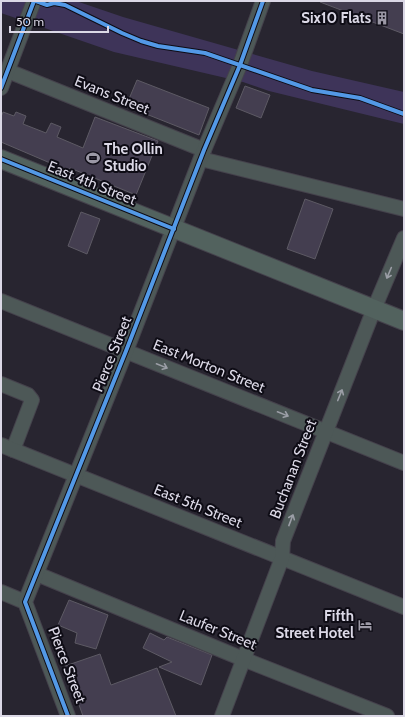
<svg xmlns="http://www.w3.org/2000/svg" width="405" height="717" font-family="Cabin,sans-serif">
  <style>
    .green { fill: #3e3459 }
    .building { fill: #443e50; stroke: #5d5a64 }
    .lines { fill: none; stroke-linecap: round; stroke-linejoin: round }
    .minor-casing { stroke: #45424c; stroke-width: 16 }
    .major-casing { stroke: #45424c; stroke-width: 20 }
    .minor { stroke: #4d5857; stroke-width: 14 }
    .major { stroke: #52625e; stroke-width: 18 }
    .cycleway-casing { stroke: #0e0c15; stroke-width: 6 }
    .cycleway { stroke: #5399e6; stroke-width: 4 }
    .oneway { stroke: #9b9ea6 }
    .labels { text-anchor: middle; stroke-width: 4; stroke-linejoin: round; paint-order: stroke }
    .poi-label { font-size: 15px; font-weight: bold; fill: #dbd8e6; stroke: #0e0c15; text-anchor: end }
    .street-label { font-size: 15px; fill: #dbd8e6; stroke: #0e0c15 }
  </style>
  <rect width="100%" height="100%" fill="#282530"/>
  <path class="green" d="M1,1H76L123,17L312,71L404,92V124L269,91L243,82L114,52L1,13Z"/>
  <g class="building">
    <path d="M320,1H404V34L320,2Z"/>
    <path d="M137,80L209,108L199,135L126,106Z"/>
    <path d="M245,86L270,95L261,118L236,108Z"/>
    <path d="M3,112L14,116L16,112L26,116L23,124L46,133L51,123L61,127L57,137L83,148L95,117L158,141L136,195L70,168L69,171L1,142V117Z"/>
    <path d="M305,199L333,209L315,259L287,249Z"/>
    <path d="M81,212L100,219L87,254L68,246Z"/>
    <path d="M69,600L108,615L96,649L75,643L77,633L58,625Z"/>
    <path d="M150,633L164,640L167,637L212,655L201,685L159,667L172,662L143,648Z"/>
    <path d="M100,654L111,685L157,668L176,716H83L65,666Z"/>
  </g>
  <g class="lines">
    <g class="minor-casing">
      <g id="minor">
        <path d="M8,71L204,150"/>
        <path d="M1,88L34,1"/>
        <path d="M201,159L404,209"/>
        <path d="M1,301L404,463"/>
        <path d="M1,384L28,395L32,400L13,450"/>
        <path d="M1,445L404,607"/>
        <path d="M37,574L243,659L387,716"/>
        <path d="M1,592L25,602"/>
        <path d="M68,716L25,602L126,351L204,150L240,65L263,1"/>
        <path d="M222,716L282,558L283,541L374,309L404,238"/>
      </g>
    </g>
    <g class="major-casing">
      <path id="major" d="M1,159L404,321"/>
    </g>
    <use href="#minor" class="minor"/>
    <use href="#major" class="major"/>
    <g class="cycleway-casing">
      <g id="cycleway">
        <path d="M36,1L47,5L54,3L65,5L122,33L141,41L158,46L205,53L312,90L360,98L404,114"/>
        <path d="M1,88L34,1"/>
        <path d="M1,159L174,229"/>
        <path d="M68,716L25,602L126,351L204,150L240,65L263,1"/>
      </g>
    </g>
    <use href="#cycleway" class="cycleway"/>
  </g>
  <defs><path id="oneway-shaft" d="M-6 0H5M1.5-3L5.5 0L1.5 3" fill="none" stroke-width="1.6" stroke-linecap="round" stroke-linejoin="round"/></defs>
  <g class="oneway">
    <use href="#oneway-shaft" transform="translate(389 273) rotate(113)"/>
    <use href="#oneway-shaft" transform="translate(162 366) rotate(22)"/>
    <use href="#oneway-shaft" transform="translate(340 395) rotate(-68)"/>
    <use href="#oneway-shaft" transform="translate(283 414) rotate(22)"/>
    <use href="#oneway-shaft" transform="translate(291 520) rotate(-69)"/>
  </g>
  <defs>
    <g id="building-bare" transform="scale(1.08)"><path d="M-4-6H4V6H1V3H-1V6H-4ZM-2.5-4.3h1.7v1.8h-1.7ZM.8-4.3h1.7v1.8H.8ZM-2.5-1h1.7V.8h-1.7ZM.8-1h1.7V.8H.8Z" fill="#9c99a6" stroke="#0e0c15" stroke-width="2.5" paint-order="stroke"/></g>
    <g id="stadium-bare" transform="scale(1.08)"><path d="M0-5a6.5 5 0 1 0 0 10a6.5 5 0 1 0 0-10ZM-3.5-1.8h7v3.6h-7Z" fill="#9c99a6" stroke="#0e0c15" stroke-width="2.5" paint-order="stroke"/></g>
    <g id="hotel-bare" transform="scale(1.08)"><path d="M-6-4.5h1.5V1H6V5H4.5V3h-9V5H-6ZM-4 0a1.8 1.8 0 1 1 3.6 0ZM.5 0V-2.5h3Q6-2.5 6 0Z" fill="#9c99a6" stroke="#0e0c15" stroke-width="2.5" paint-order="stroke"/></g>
  </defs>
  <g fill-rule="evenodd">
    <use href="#building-bare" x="382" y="18"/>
    <use href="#stadium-bare" x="93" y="158"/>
    <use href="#hotel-bare" x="365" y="625"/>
  </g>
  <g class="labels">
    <g class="poi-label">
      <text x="371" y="23">Six10 Flats</text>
      <text x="104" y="154" text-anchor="start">The Ollin<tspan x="104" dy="17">Studio</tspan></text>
      <text x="354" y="621">Fifth<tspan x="354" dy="17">Street Hotel</tspan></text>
    </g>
    <g class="street-label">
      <text transform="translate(112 95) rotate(22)" y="5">Evans Street</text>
      <text transform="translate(92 183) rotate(22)" y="5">East 4th Street</text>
      <text transform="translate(112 354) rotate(-68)" y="5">Pierce Street</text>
      <text transform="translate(209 366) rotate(22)" y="5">East Morton Street</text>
      <text transform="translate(293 469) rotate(-69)" y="5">Buchanan Street</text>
      <text transform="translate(198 506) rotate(22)" y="5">East 5th Street</text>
      <text transform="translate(218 630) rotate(22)" y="5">Laufer Street</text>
      <text transform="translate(67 665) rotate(69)" y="5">Pierce Street</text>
    </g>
  </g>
  <rect width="405" height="717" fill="none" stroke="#dbd8e6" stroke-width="4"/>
  <path d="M10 26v6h98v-6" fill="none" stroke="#dbd8e6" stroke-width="2"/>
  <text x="16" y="26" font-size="12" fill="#dbd8e6" stroke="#0e0c15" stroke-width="3" paint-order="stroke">50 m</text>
</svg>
